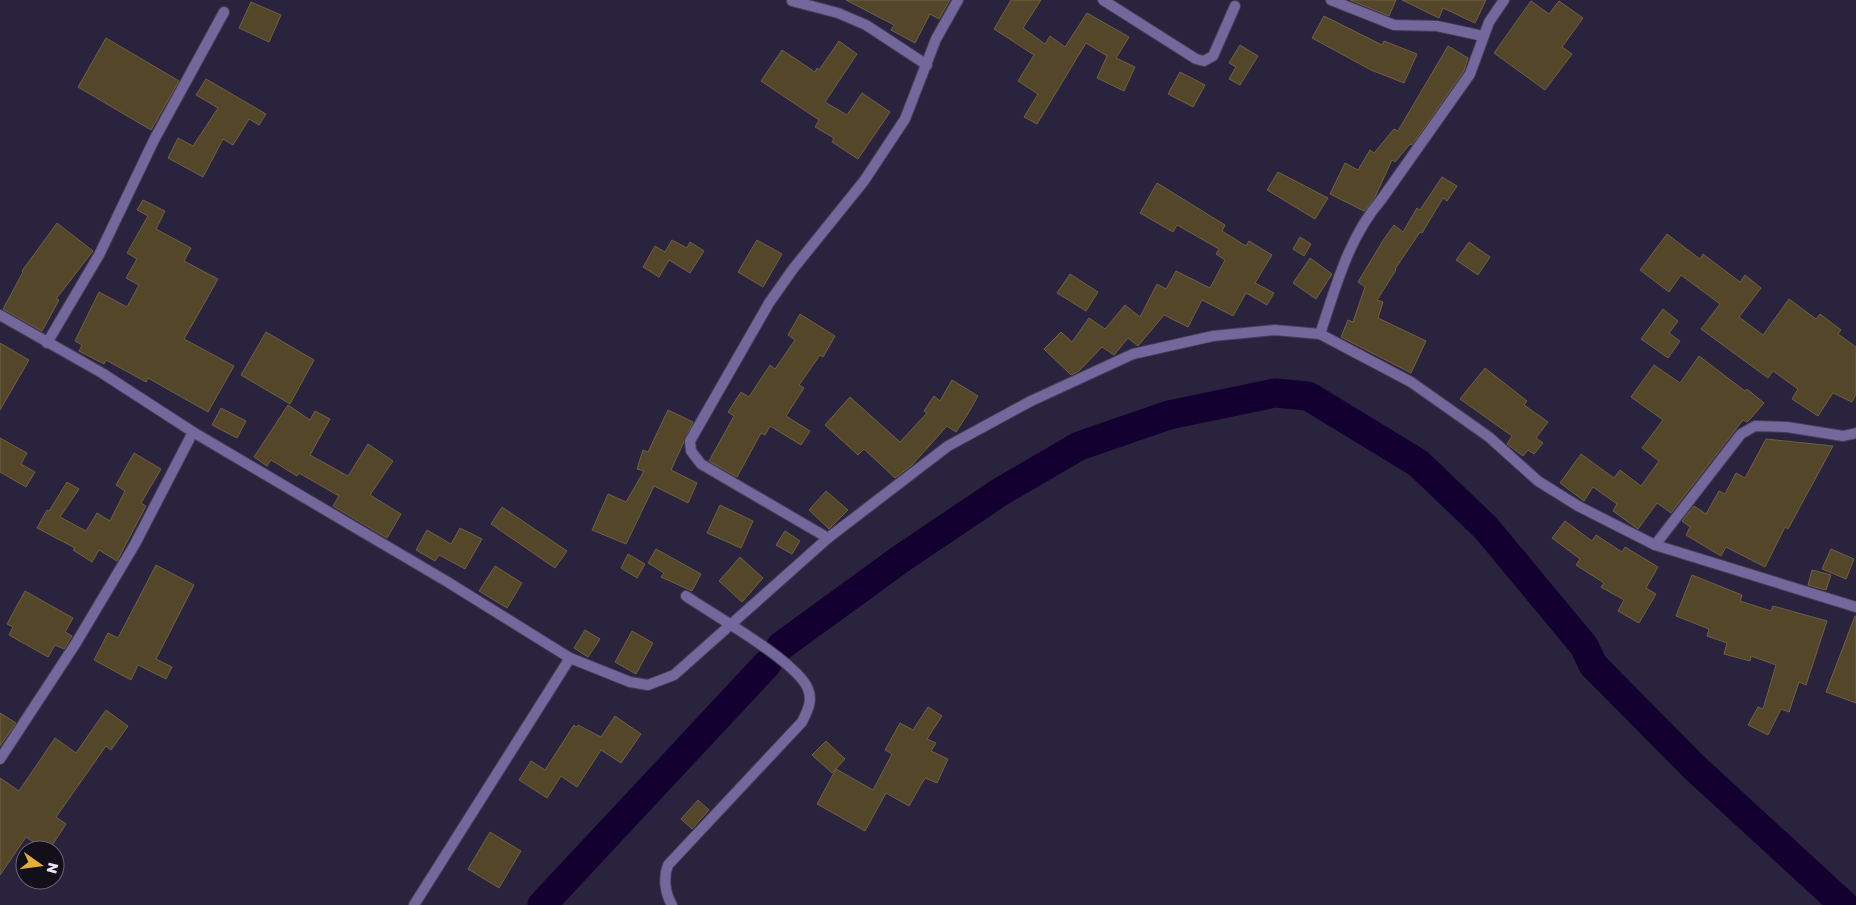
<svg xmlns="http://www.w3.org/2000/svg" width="1856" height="905" font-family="'Golos Text',sans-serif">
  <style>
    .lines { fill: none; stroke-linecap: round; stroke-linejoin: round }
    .river { stroke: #130031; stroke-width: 29 }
    .building { fill: #544629; stroke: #6f6043 }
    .minor-casing { stroke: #453e57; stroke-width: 12 }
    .tertiary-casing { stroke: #453e57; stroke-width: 12 }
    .minor { stroke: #74679c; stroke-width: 10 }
    .tertiary { stroke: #74679c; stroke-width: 10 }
  </style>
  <rect width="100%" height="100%" fill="#2a233d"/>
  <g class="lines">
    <g class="river">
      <path d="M781,646L902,558L1000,492L1079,446L1169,415L1275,393L1308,396L1418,463L1486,528L1584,646L1593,665L1694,767L1844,905"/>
      <path d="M542,905L767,664"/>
    </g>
  </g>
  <g class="building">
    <path d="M846,0H950L939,19L930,14L915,43L891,30L894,25Z"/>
    <path d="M1011,0H1041L1023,28L1045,44L1050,36L1065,47L1087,13L1129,37L1116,58L1135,67L1124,91L1097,78L1107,56L1086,43L1037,124L1024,117L1038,94L1018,81L1034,55L994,29Z"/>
    <path d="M1350,0H1396L1389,16Z"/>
    <path d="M1402,0H1486L1475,23L1443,8L1439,18Z"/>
    <path d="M1531,1L1549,14L1559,1L1583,18L1562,47L1572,54L1545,90L1494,53Z"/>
    <path d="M251,2L281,15L269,42L239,28Z"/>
    <path d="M1324,16L1382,45L1384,41L1417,54L1404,83L1371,70L1312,38Z"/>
    <path d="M106,38L179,81L151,130L78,87Z"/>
    <path d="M839,41L857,54L825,102L847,115L862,93L890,112L858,159L832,142L834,138L815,127L819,120L761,81L782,50L815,72L817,68L819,70Z"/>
    <path d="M1240,45L1258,56L1240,85L1229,79L1236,67L1229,63Z"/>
    <path d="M1448,46L1468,58L1464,71L1412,145L1410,144L1395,162L1392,160L1375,197L1364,211L1330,194L1345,163L1358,170L1370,150L1374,153L1394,129L1398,131Z"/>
    <path d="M1180,72L1205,85L1193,107L1168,94Z"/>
    <path d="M206,79L266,114L259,125L249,119L233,145L223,139L203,177L168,158L178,138L193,146L218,108L196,95Z"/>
    <path d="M1278,172L1328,198L1315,219L1267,190Z"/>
    <path d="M1442,177L1457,186L1447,201L1443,198L1422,233L1420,232L1395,269L1396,270L1377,300L1383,302L1378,318L1426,341L1411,373L1341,337L1348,320L1353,322L1365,287L1358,282L1384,239L1394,225L1403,232L1417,208L1420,210Z"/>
    <path d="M1157,183L1225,225L1222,231L1246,246L1249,241L1272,255L1255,283L1274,293L1267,305L1246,293L1233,316L1202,300L1188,327L1164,315L1138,346L1128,338L1114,355L1102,347L1079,371L1071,375L1044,349L1061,332L1072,342L1089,318L1105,329L1125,305L1140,317L1157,284L1166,289L1176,271L1210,288L1225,260L1216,254L1219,249L1177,225L1173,232L1140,213Z"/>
    <path d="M143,200L165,211L156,229L191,248L184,261L218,279L184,339L234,366L208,412L148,378L146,382L106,360L104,364L79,351L82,345L75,341L99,292L127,307L139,285L126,278L137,259L127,253L148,216L137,210Z"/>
    <path d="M57,223L93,251L56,299L59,300L42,331L3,309L23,272L22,271Z"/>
    <path d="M1667,234L1700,259L1703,254L1740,282L1745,275L1761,288L1739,317L1763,335L1789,299L1816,319L1820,314L1841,330L1838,334L1856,347V394L1852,402L1833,393L1818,416L1792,399L1798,389L1773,371L1768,378L1701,329L1720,304L1681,275L1669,292L1640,270Z"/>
    <path d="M1300,237L1311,244L1304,256L1293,249Z"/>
    <path d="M672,240L687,248L690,242L704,251L690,273L669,260L659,277L643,267L655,246L665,252Z"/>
    <path d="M757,240L782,254L763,287L738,272Z"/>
    <path d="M1469,242L1490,257L1478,275L1456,260Z"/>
    <path d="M1310,258L1332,274L1316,299L1293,283Z"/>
    <path d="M1070,274L1098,292L1086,311L1057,293Z"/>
    <path d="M1663,309L1678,321L1669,333L1680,341L1668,358L1641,339Z"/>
    <path d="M800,314L835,336L823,357L820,355L799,385L804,388L786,416L810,431L801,445L770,426L765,435L761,433L737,477L709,461L734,416L728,412L741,392L749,397L770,365L775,369L795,340L788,335Z"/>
    <path d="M266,332L314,360L290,404L241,375Z"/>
    <path d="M0,343L29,360L0,410Z"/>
    <path d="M1699,356L1745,391L1747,389L1764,403L1751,418L1747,422L1743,420L1671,513L1657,503L1638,529L1613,511L1617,504L1593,487L1584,501L1560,483L1581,454L1614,478L1620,470L1641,486L1659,461L1642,448L1663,420L1631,397L1654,365L1680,383Z"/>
    <path d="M1485,368L1527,401L1524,405L1548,422L1536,438L1543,443L1534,454L1528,450L1523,456L1507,444L1512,436L1460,399Z"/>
    <path d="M952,380L978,396L969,412L956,432L947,426L912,465L895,478L864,449L858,455L825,425L850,397L900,442L927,413L924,411L934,396L940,401Z"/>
    <path d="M288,405L310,420L315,411L330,419L310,455L348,476L368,444L393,461L370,495L401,514L387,538L333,506L339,496L299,473L297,476L271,460L267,466L254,457Z"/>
    <path d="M221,408L246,421L237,438L212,425Z"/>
    <path d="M668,410L693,422L671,470L697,483L688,503L654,486L626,544L592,530L608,494L626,502L644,471L637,469L643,450L648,452Z"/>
    <path d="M0,438L27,453L21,464L35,472L26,487L0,472Z"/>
    <path d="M1766,439L1833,446L1788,529L1785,527L1765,567L1726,547L1721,556L1686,535L1690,527L1682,521L1694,506L1706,514L1719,491L1725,494L1736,473L1745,478Z"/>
    <path d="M134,453L161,469L141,503L146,506L117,561L99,550L92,562L73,550L75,548L37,528L47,510L49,511L67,482L79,489L60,517L86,531L97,513L110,521L125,491L116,485Z"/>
    <path d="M826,491L848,510L829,529L809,510Z"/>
    <path d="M720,505L753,521L741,548L707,533Z"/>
    <path d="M502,507L567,551L555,568L491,524Z"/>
    <path d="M1565,521L1592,541L1596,535L1622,552L1625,547L1658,567L1646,588L1656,594L1639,623L1618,611L1624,600L1601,587L1604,583L1576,565L1580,559L1552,538Z"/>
    <path d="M460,528L482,539L465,569L439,555L435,561L416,550L427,530L451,544Z"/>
    <path d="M785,531L800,541L792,554L776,545Z"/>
    <path d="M656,549L701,574L692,591L661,577L664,573L648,563Z"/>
    <path d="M1831,549L1854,559L1846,579L1822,569Z"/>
    <path d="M628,554L645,564L637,578L621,568Z"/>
    <path d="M740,557L763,578L742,602L719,581Z"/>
    <path d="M156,565L194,585L156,659L172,667L166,679L138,665L131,680L94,660L108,633L118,638Z"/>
    <path d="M495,566L522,583L507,608L479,591Z"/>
    <path d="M1812,570L1831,575L1826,590L1808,585Z"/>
    <path d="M1692,575L1742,595L1740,601L1771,611L1773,606L1827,621L1806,685L1799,682L1789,712L1781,709L1768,735L1748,725L1758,707L1763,709L1776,665L1751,656L1750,661L1724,654L1727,643L1707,636L1709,629L1676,616Z"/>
    <path d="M25,591L73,618L65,632L72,636L64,649L55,645L48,657L9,635L13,627L7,624Z"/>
    <path d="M1855,616H1856V703L1826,692Z"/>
    <path d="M585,630L600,639L588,657L574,648Z"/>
    <path d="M632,631L653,643L636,674L615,662Z"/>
    <path d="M928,707L942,716L927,739L936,743L931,751L948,759L937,783L925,778L909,806L886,793L865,831L817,804L836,769L873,790L892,754L885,750L900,723L913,730Z"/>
    <path d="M106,710L128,726L111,750L106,746L56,817L66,824L49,850H45L26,837L0,875V778L19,791L55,738L76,753Z"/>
    <path d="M0,713L16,723L0,746Z"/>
    <path d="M615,716L641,734L621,763L601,750L577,787L561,776L547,798L519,780L531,761L545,770L574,725L576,727L578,725L601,737Z"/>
    <path d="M826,741L845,759L832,773L812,755Z"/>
    <path d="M698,800L709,810L692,829L681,819Z"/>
    <path d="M490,832L521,851L499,888L468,869Z"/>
  </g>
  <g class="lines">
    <g class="minor-casing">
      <g id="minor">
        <path d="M1103,0L1196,59L1204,61L1213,56L1235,6"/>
        <path d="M1331,0L1394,25L1437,26L1483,36"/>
        <path d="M792,1L838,13L866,25L927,65"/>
        <path d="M1320,334C1336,287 1348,238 1381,200L1470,74L1489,22L1504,0"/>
        <path d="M47,343L99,255L154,140L224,12"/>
        <path d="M828,538L701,464L691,451L690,441L769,303L793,269L864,181L905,119L936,39L958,0"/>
        <path d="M1655,545L1741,434L1755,426L1787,427L1843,436L1856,433"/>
        <path d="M570,658L630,682L648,685L674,675L828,538L948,446L1031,401L1133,354L1213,336L1275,330L1320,334L1411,382L1489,437L1538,481L1578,506L1655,545L1856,607"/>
        <path d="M0,759L76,643L135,544L193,432"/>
        <path d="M672,905C665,893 663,878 668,865L802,722C807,711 813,702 808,689C798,662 712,614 686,596"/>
      </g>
    </g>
    <g class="tertiary-casing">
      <path id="tertiary" d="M0,315L102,373L193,432L446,581L570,658L414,905"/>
    </g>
    <use href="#minor" class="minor"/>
    <use href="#tertiary" class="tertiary"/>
  </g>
  <g transform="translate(40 865) rotate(104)"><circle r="24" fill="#120f1b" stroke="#686573"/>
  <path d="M0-4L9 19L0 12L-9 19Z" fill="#e3ae35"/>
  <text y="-8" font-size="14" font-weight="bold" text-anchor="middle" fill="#e9e5f7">N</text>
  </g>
</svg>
